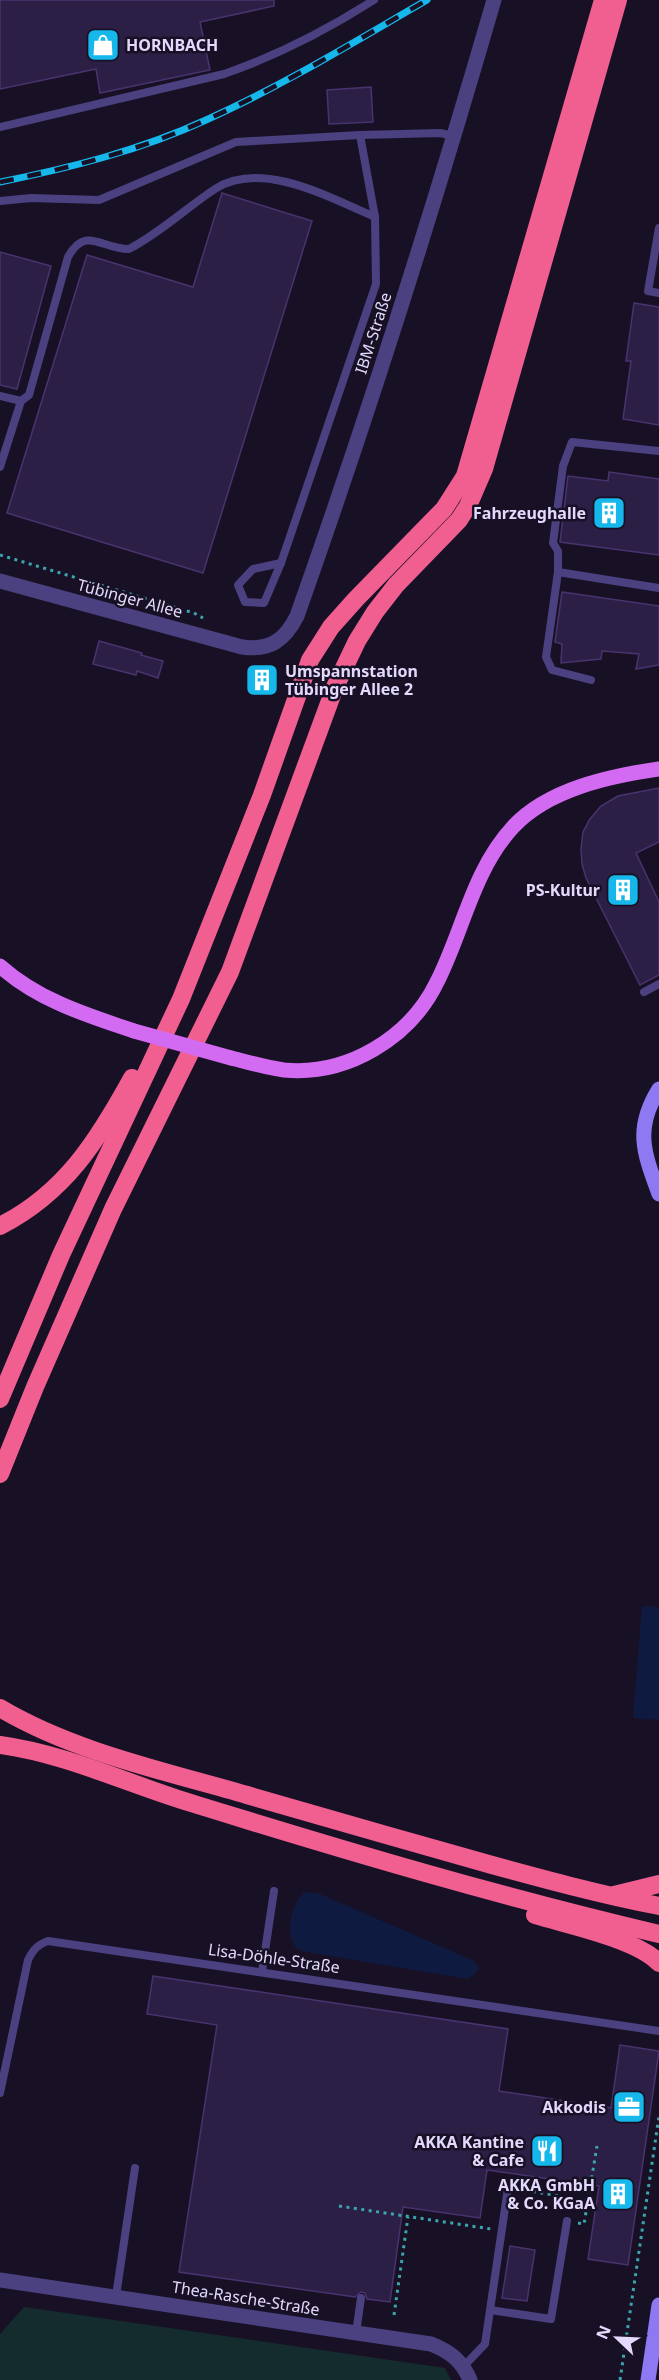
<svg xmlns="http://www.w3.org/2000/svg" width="659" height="2380" font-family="'Noto Sans',sans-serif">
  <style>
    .green { fill: #152c2f }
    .water { fill: #0f1a41 }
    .building { fill: #2c1f45; stroke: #48336f; stroke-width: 1.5 }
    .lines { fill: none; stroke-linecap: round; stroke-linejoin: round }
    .path { stroke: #3ba5ae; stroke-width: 3; stroke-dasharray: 3 4.5; stroke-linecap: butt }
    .lane { stroke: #4c4180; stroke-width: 8 }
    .street { stroke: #4c4180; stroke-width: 15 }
    .secondary { stroke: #8e79f3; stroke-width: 15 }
    .primary { stroke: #d36af2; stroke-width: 15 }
    .highway { stroke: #f15f90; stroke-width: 18 }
    .rail-casing { stroke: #16b7eb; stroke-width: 7 }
    .rail { stroke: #181125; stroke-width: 4.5; stroke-dasharray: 14; stroke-linecap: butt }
    .primary-bridge { stroke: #d36af2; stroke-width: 15 }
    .labels { text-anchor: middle; stroke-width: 5; stroke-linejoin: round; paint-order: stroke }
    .poi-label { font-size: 16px; font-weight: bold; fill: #e2d9fc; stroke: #181125; text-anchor: end }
    .street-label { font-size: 16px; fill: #e2d9fc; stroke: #181125 }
  </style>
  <rect width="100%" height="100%" fill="#181125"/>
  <path class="green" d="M24,2307L445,2368L451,2380H0V2334Z"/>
  <g class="water">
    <path d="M642,1606L659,1607V1720L633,1718Z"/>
    <path d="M305,1892L320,1894L472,1960L478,1965V1971L468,1979L301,1951C282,1941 290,1904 305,1892Z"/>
  </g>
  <g class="building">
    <path d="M0,0H274V6L200,22L210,70L100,93L96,69L0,89Z"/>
    <path d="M371,87L373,122L329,124L327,90Z"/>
    <path d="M222,193L312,221L203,573L7,513L87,255L193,287Z"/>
    <path d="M0,252L51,266L17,389L0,385Z"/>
    <path d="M634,303L659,307V425L623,419L631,361H626Z"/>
    <path d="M609,472L659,479V555L560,542L568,476L608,481Z"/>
    <path d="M562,592L659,606V665L636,669L639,654L602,651L601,659L561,663L562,644L555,642Z"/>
    <path d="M99,641L142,653L141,655L163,661L158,678L137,671L136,675L93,664Z"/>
    <path d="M659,788V842L636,853L659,902V975L640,985L586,878L582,864L581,849L583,832L590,819L601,806L618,796Z"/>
    <path d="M153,1976L508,2029L499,2091L611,2108L620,2045L659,2051L628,2265L588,2259L599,2186L487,2170L480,2218L403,2207L390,2302L367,2299L365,2293L361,2292L355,2297L179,2272L217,2025L147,2014Z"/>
    <path d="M510,2246L535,2250L527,2301L502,2298Z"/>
  </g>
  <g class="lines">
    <g class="path">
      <path d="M0,555L194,613L203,618"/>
      <path d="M518,2189L588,2201"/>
      <path d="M339,2206L491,2229"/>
      <path d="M578,2223L584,2224L597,2146"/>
      <path d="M394,2315L408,2217"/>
      <path d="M620,2380L659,2116"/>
    </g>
    <g class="lane">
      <path d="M0,127L224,74C276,56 327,30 374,0"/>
      <path d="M0,201L31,198L99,200L236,142L360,135"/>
      <path d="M659,228L648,291L659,293"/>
      <path d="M0,396L21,401L29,395L68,257C86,225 101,249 129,249C160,233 186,208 215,189C262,159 330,198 375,217"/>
      <path d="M659,451L572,442L563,466L553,543L558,551V572L659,588"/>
      <path d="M0,467L21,401"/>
      <path d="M281,563L253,569L238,585L245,602L264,603L281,563L376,284L375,217L360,135L440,133L454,136"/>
      <path d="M558,572L546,657L552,670L591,680"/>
      <path d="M644,992L659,984"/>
      <path d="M262,1971L274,1891"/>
      <path d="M0,2093L28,1960C33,1950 37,1945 48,1941L659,2031"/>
      <path d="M116,2296L135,2168"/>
      <path d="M490,2310L551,2319L567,2221"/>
      <path d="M356,2333L361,2298"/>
      <path d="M464,2366L485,2344L508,2188"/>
    </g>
    <g class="street">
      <path d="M0,581L242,647C270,651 285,640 297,616C369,413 434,207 494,0"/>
      <path d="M0,2280L431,2344C451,2352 462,2361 470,2380"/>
    </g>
    <g class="secondary">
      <path d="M659,1089C634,1129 644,1153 659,1194"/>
      <path d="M648,2380L659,2305"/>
    </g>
    <g class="primary">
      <path d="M0,966C38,1000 86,1015 134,1031"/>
      <path d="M231,1058C248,1062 267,1068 284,1070C347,1076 410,1038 437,982C463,931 473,870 513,827C548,789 610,776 659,769"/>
    </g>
    <g class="highway">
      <path d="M0,1226C65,1193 98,1140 132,1078"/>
      <path d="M0,1399L61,1255L181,999L262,795L310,660L331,627L356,599L444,509L465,476L603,0"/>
      <path d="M0,1474L35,1387L113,1209L230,972L335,687L357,641L375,612L396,585L459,520L468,506L484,469L618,0"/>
      <path d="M0,1708C74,1752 165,1771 247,1795C329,1819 410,1842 492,1865C547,1880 602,1895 659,1906"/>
      <path d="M0,1745C66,1754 128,1784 191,1803C346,1851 501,1897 659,1934"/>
      <path d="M614,1895L659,1884"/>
      <path d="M535,1915C567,1925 637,1939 659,1963"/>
    </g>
    <g class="rail-casing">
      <path id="rail" d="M0,182C70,168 141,150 206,120C282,86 354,42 427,0"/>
    </g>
    <use href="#rail" class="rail"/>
    <path class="primary-bridge" d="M134,1031L231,1058"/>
  </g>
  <defs>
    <g id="shop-square" transform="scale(1.725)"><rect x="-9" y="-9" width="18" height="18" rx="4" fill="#16b7eb" stroke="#181125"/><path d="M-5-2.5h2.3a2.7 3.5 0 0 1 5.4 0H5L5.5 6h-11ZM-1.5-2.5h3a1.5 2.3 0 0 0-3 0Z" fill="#fff"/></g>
    <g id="building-square" transform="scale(1.725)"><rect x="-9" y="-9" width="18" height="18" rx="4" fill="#16b7eb" stroke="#181125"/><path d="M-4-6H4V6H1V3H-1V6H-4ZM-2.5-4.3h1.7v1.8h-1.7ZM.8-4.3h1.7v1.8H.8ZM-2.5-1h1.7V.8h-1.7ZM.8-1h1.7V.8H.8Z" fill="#fff"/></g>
    <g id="office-square" transform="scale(1.725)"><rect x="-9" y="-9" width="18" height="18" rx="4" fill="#16b7eb" stroke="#181125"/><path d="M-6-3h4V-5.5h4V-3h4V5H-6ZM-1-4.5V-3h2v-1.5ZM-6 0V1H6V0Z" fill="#fff"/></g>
    <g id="restaurant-square" transform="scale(1.725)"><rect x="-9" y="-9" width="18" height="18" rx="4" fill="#16b7eb" stroke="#181125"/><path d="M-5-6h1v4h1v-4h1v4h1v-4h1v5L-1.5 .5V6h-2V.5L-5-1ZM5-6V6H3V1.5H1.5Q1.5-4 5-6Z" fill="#fff"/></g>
  </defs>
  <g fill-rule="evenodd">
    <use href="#shop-square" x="103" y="45"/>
    <use href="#building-square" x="609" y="513"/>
    <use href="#building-square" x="262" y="680"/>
    <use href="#building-square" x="623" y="890"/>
    <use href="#office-square" x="629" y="2107"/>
    <use href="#restaurant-square" x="547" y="2151"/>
    <use href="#building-square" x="618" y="2194"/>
  </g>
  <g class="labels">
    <g class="poi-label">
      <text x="126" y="51" text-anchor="start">HORNBACH</text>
      <text x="586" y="519">Fahrzeughalle</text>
      <text x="285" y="677" text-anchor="start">Umspannstation<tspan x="285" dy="18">Tübinger Allee 2</tspan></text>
      <text x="600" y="896">PS-Kultur</text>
      <text x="606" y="2113">Akkodis</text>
      <text x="524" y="2148">AKKA Kantine<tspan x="524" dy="18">&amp; Cafe</tspan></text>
      <text x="595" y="2191">AKKA GmbH<tspan x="595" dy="18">&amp; Co. KGaA</tspan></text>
    </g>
    <g class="street-label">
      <text transform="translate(373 333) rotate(-72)" y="6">IBM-Straße</text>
      <text transform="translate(130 598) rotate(15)" y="6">Tübinger Allee</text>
      <text transform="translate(274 1958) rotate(8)" y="6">Lisa-Döhle-Straße</text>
      <text transform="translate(246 2298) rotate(9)" y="6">Thea-Rasche-Straße</text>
    </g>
  </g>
  <g transform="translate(617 2338) rotate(293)" stroke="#181125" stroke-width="4.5" paint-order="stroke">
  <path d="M0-4.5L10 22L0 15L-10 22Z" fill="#e2d9fc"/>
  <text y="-9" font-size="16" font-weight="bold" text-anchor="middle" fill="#e2d9fc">N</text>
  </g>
</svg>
